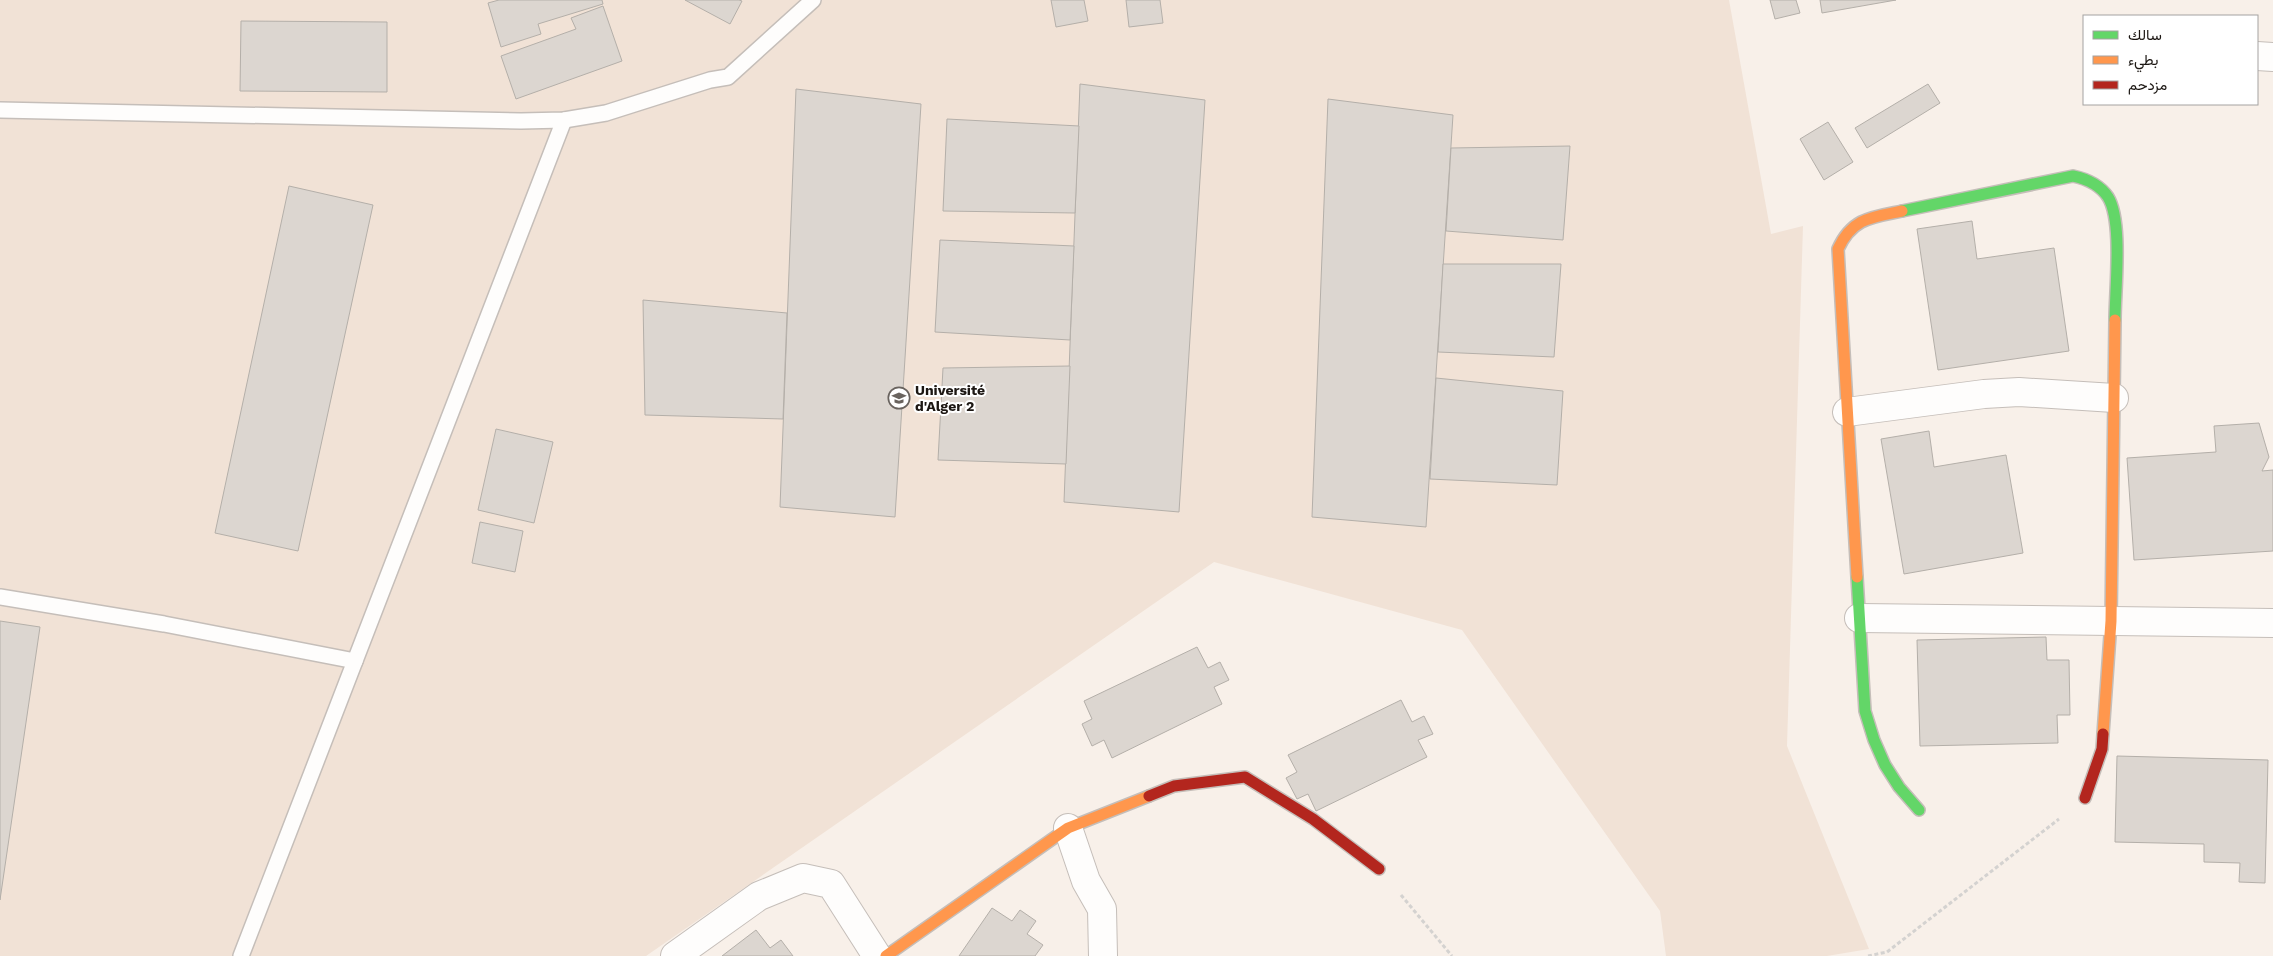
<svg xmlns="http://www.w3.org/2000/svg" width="2273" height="956" font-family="'Work Sans',Vazirmatn,sans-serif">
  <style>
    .built { fill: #f1e2d6 }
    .building { fill: #dcd6d0; stroke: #b4afa9 }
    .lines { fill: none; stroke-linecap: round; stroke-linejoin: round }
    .lane-casing { stroke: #c5beb9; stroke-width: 18 }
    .street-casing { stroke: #c5beb9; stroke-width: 30 }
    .fast-casing { stroke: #c5beb9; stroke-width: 14 }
    .slow-casing { stroke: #c5beb9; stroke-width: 14 }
    .jam-casing { stroke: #c5beb9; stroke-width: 14 }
    .path { stroke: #d4d2d0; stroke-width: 3; stroke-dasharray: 4 2.5; stroke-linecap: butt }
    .lane { stroke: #fefdfc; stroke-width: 15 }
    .street { stroke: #fefdfc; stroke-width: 28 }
    .fast { stroke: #63d668; stroke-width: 11 }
    .slow { stroke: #ff974d; stroke-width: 11 }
    .jam { stroke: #b3261e; stroke-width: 11 }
    .labels { text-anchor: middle; stroke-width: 4; stroke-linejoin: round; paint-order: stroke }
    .poi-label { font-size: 14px; font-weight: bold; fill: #1c1713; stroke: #fff; text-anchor: start }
  </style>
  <rect width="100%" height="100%" fill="#f8f0e9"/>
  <path class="built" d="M0,0H1729L1771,234L1803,226L1787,746L1869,949L1827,956H1666L1660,911L1462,630L1214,562L646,956H0Z"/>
  <g class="building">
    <path d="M499,0H602L603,4L538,24L541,34L501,47L488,3Z"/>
    <path d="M685,0H739L742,1L730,24Z"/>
    <path d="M1051,0H1084L1088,21L1056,27Z"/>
    <path d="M1126,0H1160L1163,23L1129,27Z"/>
    <path d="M1770,0H1796L1800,13L1775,19Z"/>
    <path d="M1820,0H1896L1822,13Z"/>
    <path d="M603,6L622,61L516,99L501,56L576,29L571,18Z"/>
    <path d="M241,21L387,22V92L240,91Z"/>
    <path d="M1080,84L1205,100L1179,512L1064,502Z"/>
    <path d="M1928,84L1940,103L1867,148L1855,128Z"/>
    <path d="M796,89L921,104L895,517L780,507Z"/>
    <path d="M1328,99L1453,115L1426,527L1312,517Z"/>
    <path d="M947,119L1079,126L1075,213L943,211Z"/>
    <path d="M1828,122L1853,162L1824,180L1800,139Z"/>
    <path d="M1570,146L1563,240L1446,231L1451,148Z"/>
    <path d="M289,186L373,205L298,551L215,533Z"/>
    <path d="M1972,221L1977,259L2054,248L2069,351L1938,370L1917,229Z"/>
    <path d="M940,240L1074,246L1070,340L935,332Z"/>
    <path d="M1443,264H1561L1554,357L1438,352Z"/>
    <path d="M643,300L787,313L783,419L645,415Z"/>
    <path d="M1070,366L1066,464L938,460L943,368Z"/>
    <path d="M1436,378L1563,391L1557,485L1430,479Z"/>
    <path d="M2259,423L2269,457L2262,471L2273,470V551L2134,560L2127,458L2216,452L2214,426Z"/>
    <path d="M496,429L553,442L534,523L478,510Z"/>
    <path d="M1929,431L1934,467L2006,455L2023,553L1904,574L1881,439Z"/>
    <path d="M480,522L523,531L515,572L472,563Z"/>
    <path d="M0,621L40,627L0,900Z"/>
    <path d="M2046,637L2047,660H2069L2070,715H2057L2058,743L1920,746L1917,640Z"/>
    <path d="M1197,647L1208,668L1220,662L1229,680L1214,687L1222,704L1112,758L1104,740L1092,746L1082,724L1092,719L1084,701Z"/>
    <path d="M1401,700L1412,722L1424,716L1433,734L1418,740L1427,757L1316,811L1308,794L1297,799L1286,778L1297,772L1288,755Z"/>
    <path d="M2117,756L2268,760L2265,883L2239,882L2240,863L2204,862V844L2115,842Z"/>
    <path d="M992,908L1012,921L1020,910L1036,921L1027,934L1043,945L1035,956H959Z"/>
    <path d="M756,930L770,948L781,940L793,956H722Z"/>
  </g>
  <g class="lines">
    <g class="lane-casing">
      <g id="lane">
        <path d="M0,110L521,121L564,120L606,113L710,80L728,77L813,0"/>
        <path d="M0,597L164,624L355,661"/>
        <path d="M241,956L564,120"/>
      </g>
    </g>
    <g class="street-casing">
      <g id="street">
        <path d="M2257,56L2273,57"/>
        <path d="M1847,412L1984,394L2019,392L2114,398"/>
        <path d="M1859,618L2273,623"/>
        <path d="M1068,828L1086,881L1102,909L1103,956"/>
        <path d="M675,956L759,896L803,878L831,884L877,956"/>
      </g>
    </g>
    <g class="fast-casing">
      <g id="fast">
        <path d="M1902,211L2073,176C2087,179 2100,185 2108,197C2123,221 2115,290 2115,320"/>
        <path d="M1857,577L1865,711L1874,740L1885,765L1899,787L1919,810"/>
      </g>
    </g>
    <g class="slow-casing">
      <g id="slow">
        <path d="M1857,577L1838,249C1852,218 1872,217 1902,211"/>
        <path d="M2103,734L2111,621L2115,320"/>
        <path d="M886,956L1068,828L1149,796"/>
      </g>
    </g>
    <g class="jam-casing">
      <g id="jam">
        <path d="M1149,796L1174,786L1245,777L1313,819L1379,869"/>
        <path d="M2085,798L2102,749L2103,734"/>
      </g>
    </g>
    <g class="path">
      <path d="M1401,895L1452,956"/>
      <path d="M1868,956L1887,952L2059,819"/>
    </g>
    <use href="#lane" class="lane"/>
    <use href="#street" class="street"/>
    <use href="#fast" class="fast"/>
    <use href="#slow" class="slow"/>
    <use href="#jam" class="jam"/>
  </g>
  <defs>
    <g id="university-ring" transform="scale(1.125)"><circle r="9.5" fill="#fff" stroke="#69635e" stroke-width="1.5"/><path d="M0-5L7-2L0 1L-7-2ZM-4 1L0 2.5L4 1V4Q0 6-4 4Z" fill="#69635e"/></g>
  </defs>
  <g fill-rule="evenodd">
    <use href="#university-ring" x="899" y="398"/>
  </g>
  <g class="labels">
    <g class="poi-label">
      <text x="915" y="395">Université<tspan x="915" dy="16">d'Alger 2</tspan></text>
    </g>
  </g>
  <rect x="2083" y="15" width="175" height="90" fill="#ffffff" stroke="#a4a2a1"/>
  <rect x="2093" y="31" width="25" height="8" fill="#63d668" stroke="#a4a2a1"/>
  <text x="2128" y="40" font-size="15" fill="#1c1713">سالك</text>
  <rect x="2093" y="56" width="25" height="8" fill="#ff974d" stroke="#a4a2a1"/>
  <text x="2128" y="65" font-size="15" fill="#1c1713">بطيء</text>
  <rect x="2093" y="81" width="25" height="8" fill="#b3261e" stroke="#a4a2a1"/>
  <text x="2128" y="90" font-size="15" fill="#1c1713">مزدحم</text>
</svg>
